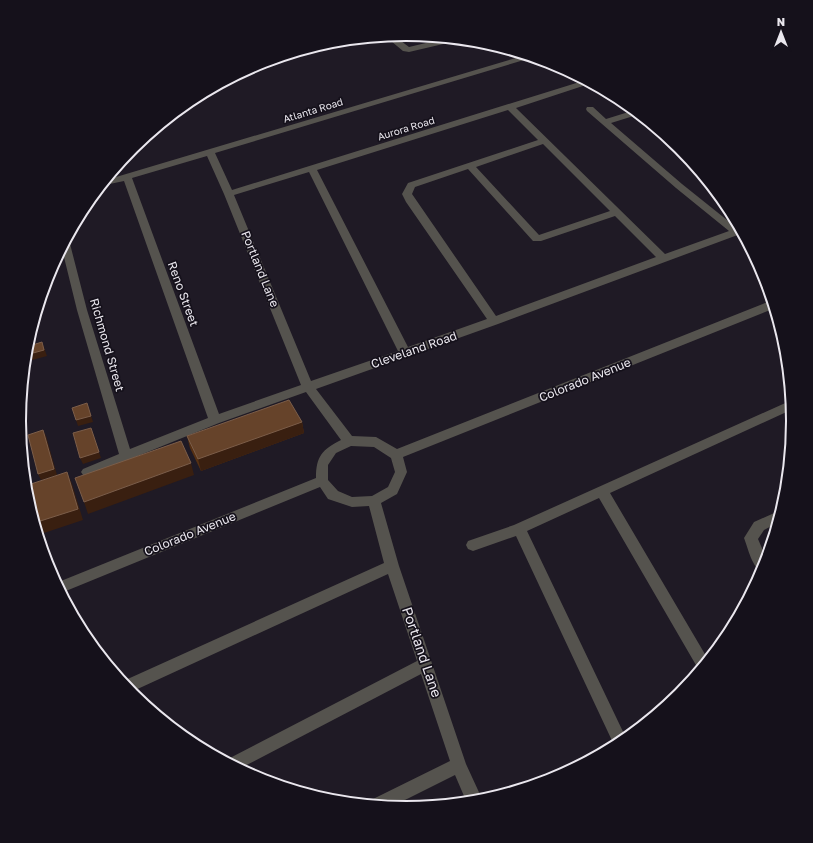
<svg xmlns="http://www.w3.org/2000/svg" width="813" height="843" font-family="'Golos Text',sans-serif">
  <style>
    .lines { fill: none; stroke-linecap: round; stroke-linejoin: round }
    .minor { fill: #55534e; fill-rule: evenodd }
    .wall { fill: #563013 }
    .shaded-wall { fill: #391f10 }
    .building { fill: #66432a; stroke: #7b5d49 }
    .labels { text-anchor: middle; stroke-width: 3.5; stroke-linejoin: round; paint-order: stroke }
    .far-street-label { font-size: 10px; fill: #eae7ee; stroke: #15111b }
    .street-label { font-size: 12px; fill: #eae7ee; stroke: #15111b }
    .near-street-label { font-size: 14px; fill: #eae7ee; stroke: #15111b }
    .rim { fill: none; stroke: #eae7ee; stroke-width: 2 }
  </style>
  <rect width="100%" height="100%" fill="#1f1a25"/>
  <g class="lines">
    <g class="minor">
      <path d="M393,35L409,47L447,38L457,39L456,41L409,52L403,51L385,36Z"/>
      <path d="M526,55L534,57L215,153L232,190L586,80L592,83L516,108L665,254L729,231L676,188L587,111L586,109L587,107H593L606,119L635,110L640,114L611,123L682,184L737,228L740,227L743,233L498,324L316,389L352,436L376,437L397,449L770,301H773L775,308L403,457L407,472L397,494L381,503L399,566L466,764L483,801L467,803L455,775L391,807L369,805L371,800L450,761L421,674L239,769L225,762L226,760L417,661L388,574L131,692H130L121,682L384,563L369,506L352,507L328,499L320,487L61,593L56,583L316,478C316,456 322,450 341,440L306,392L219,423L91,475L87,477L83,475L81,472L83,469L119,454L77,310L62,249L67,239L69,240L87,310L130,449L208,418L124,181L100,186L106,180ZM508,110L538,140L408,183L402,194L406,202L487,319L408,347L317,170ZM543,144L610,211L539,235L476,167ZM207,156L224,194L301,385L219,414L132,178ZM468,169L533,241H541L615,216L656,257L496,316L412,194L415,187ZM309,172L398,351L311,381L234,195ZM351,446L374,447L391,458L395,472L388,487L372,496L352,497L338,491L328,480V465L336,453Z"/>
      <path d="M792,400L793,409L610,493L709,661L700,672L599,498L527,531L627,740L615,747L516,536L473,551L468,549L466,545L468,541L514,525Z"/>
      <path d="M781,510H783L779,522L764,530L758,539L767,560L763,573C752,568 748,548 744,538L754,522Z"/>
    </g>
  </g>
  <g class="wall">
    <path d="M407,34L434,37L416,42L409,35L401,37L399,35Z"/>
    <path d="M302,422L304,433L201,471L190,448L187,436Z"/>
  </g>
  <g class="shaded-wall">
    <path d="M407,34H409V35L401,37V35Z"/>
    <path d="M416,35L434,37L416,42Z"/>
    <path d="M42,342L47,356L25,362L26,355Z"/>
    <path d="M87,403L93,422L78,426L76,420Z"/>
    <path d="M302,422L304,433L201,471L198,459Z"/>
    <path d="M43,430L46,436L57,475L41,480L38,474Z"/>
    <path d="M93,434L101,458L83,464L80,458Z"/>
    <path d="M191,463L194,475L88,514L84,502Z"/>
    <path d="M67,472L72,484L83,520L38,535L34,523Z"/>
  </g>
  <g class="building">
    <path d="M42,342L44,350L26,355V347Z"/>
    <path d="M289,400L302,422L198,459L187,436Z"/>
    <path d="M87,403L91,416L76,420L72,408Z"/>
    <path d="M91,428L99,452L80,458L73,433Z"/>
    <path d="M43,430L54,469L38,474L28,435Z"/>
    <path d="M181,441L191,463L84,502L75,478Z"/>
    <path d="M67,472L78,509L34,523L26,497L25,486Z"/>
  </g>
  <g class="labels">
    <g class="far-street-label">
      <text transform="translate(313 110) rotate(-17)" y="4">Atlanta Road</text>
      <text transform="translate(406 128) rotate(-17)" y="4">Aurora Road</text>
    </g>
    <g class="street-label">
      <text transform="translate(260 269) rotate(68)" y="4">Portland Lane</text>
      <text transform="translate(183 294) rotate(70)" y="4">Reno Street</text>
      <text transform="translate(107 345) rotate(74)" y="4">Richmond Street</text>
      <text transform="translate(414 350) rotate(-19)" y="4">Cleveland Road</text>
      <text transform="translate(585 380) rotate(-22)" y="4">Colorado Avenue</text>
      <text transform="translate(190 534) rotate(-22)" y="4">Colorado Avenue</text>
    </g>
    <g class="near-street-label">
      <text transform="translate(422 652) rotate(71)" y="5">Portland Lane</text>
    </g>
  </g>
  <path d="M0 0H813V843H0ZM26 421a380 380 0 1 1 760 0a380 380 0 1 1-760 0Z" fill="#15111b" fill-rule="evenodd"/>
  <path class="rim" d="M26 421a380 380 0 1 1 760 0a380 380 0 1 1-760 0Z"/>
  <g transform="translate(781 32)" stroke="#15111b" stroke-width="3" paint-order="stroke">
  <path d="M0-3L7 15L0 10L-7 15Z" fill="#eae7ee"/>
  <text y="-6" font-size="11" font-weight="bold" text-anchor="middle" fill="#eae7ee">N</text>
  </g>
</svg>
